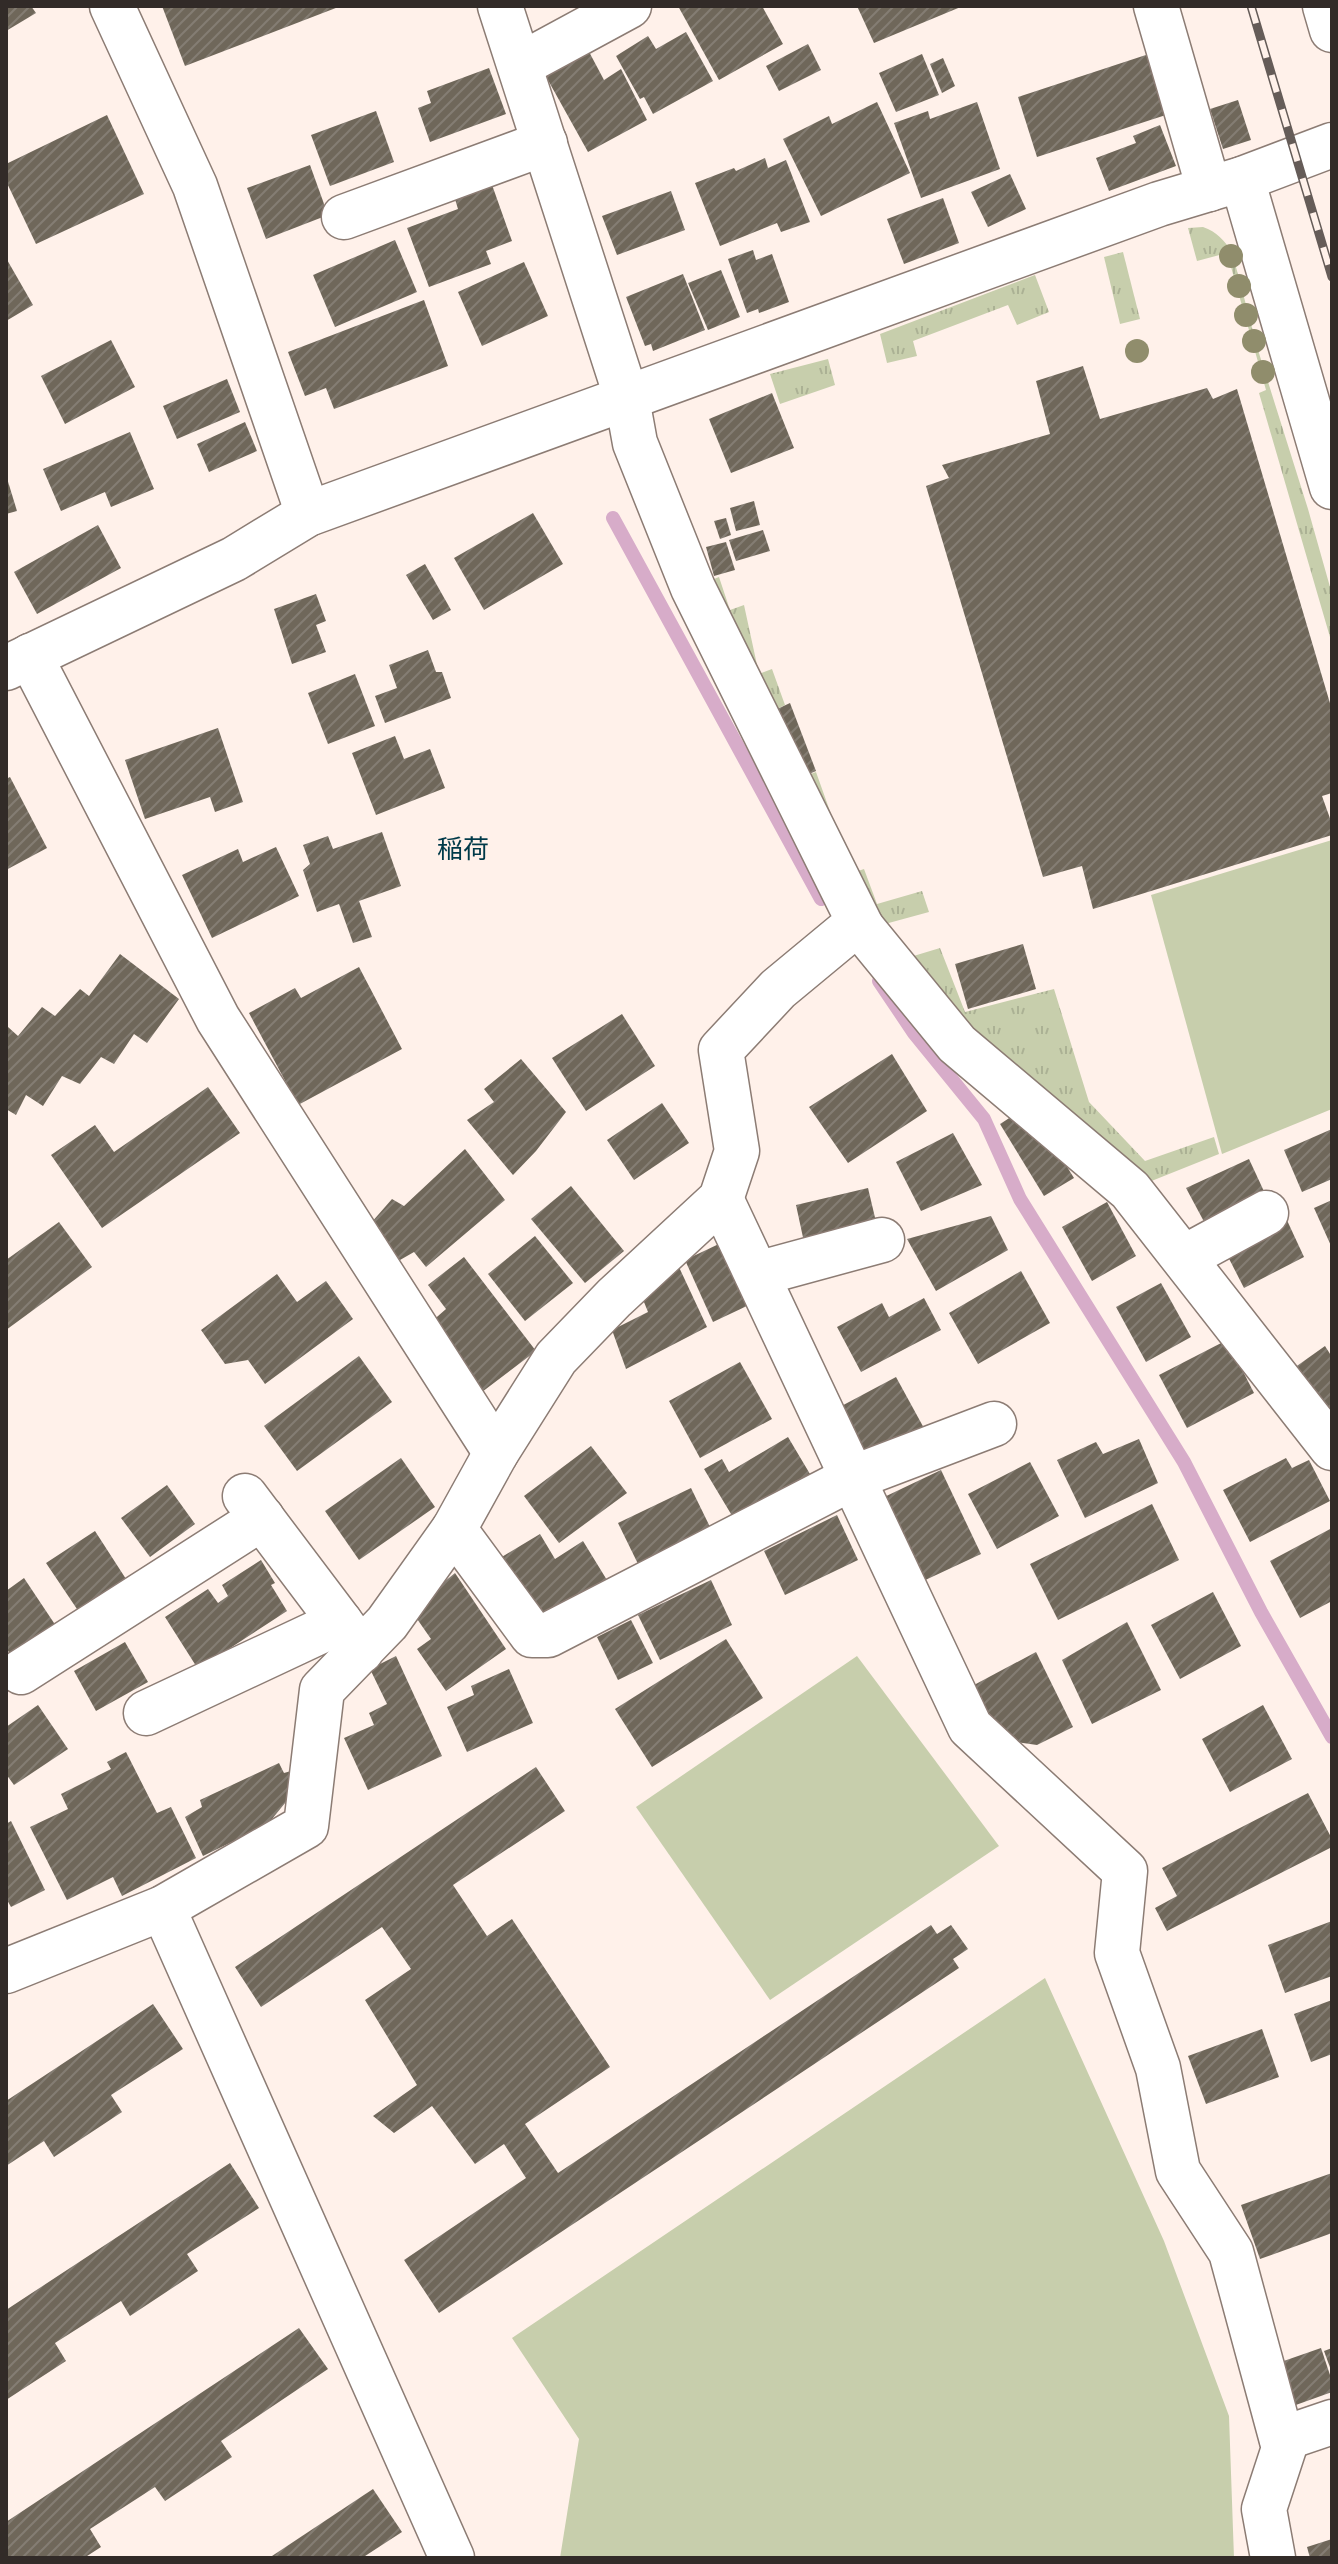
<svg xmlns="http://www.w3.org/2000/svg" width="1338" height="2564" font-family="'Roboto Serif','Noto Sans JP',serif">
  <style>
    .grass { fill: url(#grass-tufts) }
    .pitch { fill: #c7ceac }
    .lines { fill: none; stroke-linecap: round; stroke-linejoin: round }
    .stream { stroke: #d7acc9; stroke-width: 14 }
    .building { fill: url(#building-hatch) }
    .minor-casing { stroke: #8c7c74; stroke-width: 47 }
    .minor { stroke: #fff; stroke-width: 44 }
    .rail-casing { stroke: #655c58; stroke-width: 9 }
    .rail { stroke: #fff1ea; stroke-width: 6; stroke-dasharray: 18; stroke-linecap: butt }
    .tree { fill: #908d6c }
    .labels { text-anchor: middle; stroke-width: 8; stroke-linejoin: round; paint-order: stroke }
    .quarter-label { font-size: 26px; fill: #003a49; stroke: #fff1ea }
  </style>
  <defs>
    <pattern id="grass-tufts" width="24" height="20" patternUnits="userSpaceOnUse" patternTransform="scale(2)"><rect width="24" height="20" fill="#c7ceac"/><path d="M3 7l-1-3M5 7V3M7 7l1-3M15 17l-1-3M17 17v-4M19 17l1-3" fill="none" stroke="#abb194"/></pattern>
    <pattern id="building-hatch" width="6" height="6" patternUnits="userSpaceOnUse" patternTransform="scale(2)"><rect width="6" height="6" fill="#6f675a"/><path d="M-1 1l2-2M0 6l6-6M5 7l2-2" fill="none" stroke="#847d73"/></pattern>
  </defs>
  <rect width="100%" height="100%" fill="#fff1ea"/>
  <g class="grass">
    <path d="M1203,227C1217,232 1224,240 1232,252L1258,350L1308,509L1332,594V644L1259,393L1266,390L1227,253L1197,261L1188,228Z"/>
    <path d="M1123,252L1140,319L1120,324L1104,257Z"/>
    <path d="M1035,275L1049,312L1017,325L1008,305L913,341L917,356L887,363L880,334Z"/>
    <path d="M828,359L835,385L780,404L770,374Z"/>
    <path d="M719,577L730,610L744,605L759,674L772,669L785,705L773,711L800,778L816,772L852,873L864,869L877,904L922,891L929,912L874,927L821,830L709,581Z"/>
    <path d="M940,948L965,1012L1054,989L1089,1102L1145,1161L1214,1137L1219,1154L1139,1186L897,961Z"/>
  </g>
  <g class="pitch">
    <path d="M1332,840V1109L1222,1154L1151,895Z"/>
    <path d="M857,1656L999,1846L770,2000L636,1807Z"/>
    <path d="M1045,1978L1164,2241L1229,2416L1234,2558H560L579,2439L512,2338Z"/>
  </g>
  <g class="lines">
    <g class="stream">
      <path d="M613,518L821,899"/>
      <path d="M879,981L914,1033L984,1119L1020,1199L1184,1462L1261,1612L1332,1737"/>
    </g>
  </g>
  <g class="building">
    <path d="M6,6H31L36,13L6,31Z"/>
    <path d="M162,6H341L185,66Z"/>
    <path d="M678,6H762L783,44L719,80Z"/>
    <path d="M857,6H963L874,43Z"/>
    <path d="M686,32L713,81L653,114L644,97L640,99L616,56L648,36L656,49Z"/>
    <path d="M808,44L821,70L779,91L766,66Z"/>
    <path d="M587,48L604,80L621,69L647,120L588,152L544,73Z"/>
    <path d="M1155,52L1175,112L1037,157L1018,97Z"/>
    <path d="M922,54L939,95L896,112L879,73Z"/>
    <path d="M943,58L955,86L942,93L930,64Z"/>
    <path d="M489,68L506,114L430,142L418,108L431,103L427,91Z"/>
    <path d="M1238,100L1251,140L1223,149L1210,109Z"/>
    <path d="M877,102L910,173L821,216L783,139L829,116L832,124Z"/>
    <path d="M977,102L1000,169L921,198L894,123L928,111L930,119Z"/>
    <path d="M376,111L394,162L330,186L311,135Z"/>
    <path d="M107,115L144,194L36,244L6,181V164Z"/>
    <path d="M1160,125L1176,166L1109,191L1096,158L1136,143L1133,136Z"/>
    <path d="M765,158L768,168L786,160L810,222L781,232L777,223L720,246L695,183L734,168L736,171Z"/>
    <path d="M310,165L328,215L266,239L247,188Z"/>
    <path d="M1010,174L1026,209L988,227L971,192Z"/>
    <path d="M491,182L512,241L486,251L491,264L429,287L407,228L458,209L454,196Z"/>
    <path d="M671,191L685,230L617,255L602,216Z"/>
    <path d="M943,198L959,243L904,264L887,219Z"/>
    <path d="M395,240L417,292L335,327L313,275Z"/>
    <path d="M753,250L756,260L772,254L789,302L759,313L758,309L747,313L728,259Z"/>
    <path d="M6,258L33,305L6,321Z"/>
    <path d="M524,262L548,316L482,346L458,292Z"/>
    <path d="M721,270L740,317L708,330L688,283Z"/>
    <path d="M683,274L705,330L653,351L651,344L645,346L626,297Z"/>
    <path d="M424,300L448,366L334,409L326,388L305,396L288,352Z"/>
    <path d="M111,340L135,387L65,424L41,376Z"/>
    <path d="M1083,366L1100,419L1207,388L1213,399L1237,389L1332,710V793L1322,796L1332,824V835L1093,909L1082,866L1043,877L926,486L949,478L942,465L1050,434L1036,381Z"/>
    <path d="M227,379L240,412L177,439L163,406Z"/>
    <path d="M772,393L794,448L731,473L709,419Z"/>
    <path d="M245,422L257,451L209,472L197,444Z"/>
    <path d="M130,432L154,489L111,507L105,492L61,511L43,469Z"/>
    <path d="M6,475L17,511L6,514Z"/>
    <path d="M754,501L760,525L736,531L730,508Z"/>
    <path d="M533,513L563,564L484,610L454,558Z"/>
    <path d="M726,518L731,535L720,539L714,521Z"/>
    <path d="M98,525L121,568L37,614L14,572Z"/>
    <path d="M763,530L770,551L736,561L729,540Z"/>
    <path d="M726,542L735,570L714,576L706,547Z"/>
    <path d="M425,564L451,610L433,620L406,575Z"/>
    <path d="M316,594L326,621L316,625L326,652L292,664L274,609Z"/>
    <path d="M428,650L436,672H442L451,698L385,723L375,696L397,688L389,665Z"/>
    <path d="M355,674L375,726L328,744L308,693Z"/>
    <path d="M790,703L816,771L800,778L773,711Z"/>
    <path d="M218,728L243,802L215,812L210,797L145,819L125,760Z"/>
    <path d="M395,736L404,759L430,749L445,788L376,815L352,753Z"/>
    <path d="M10,777L47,848L6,870V779Z"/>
    <path d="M382,832L401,886L359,901L372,937L353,943L339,904L317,912L303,870L310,864L303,845L328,836L333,849Z"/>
    <path d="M276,847L299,896L212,938L182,875L238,849L243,862Z"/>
    <path d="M1023,944L1036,989L968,1009L955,964Z"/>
    <path d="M120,954L179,999L147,1043L134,1034L114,1064L101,1057L80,1084L62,1076L43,1106L26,1095L16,1115L6,1109V1030L8,1027L18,1036L42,1007L55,1016L80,989L89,996Z"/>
    <path d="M359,967L402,1049L298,1105L249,1013L295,988L301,998Z"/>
    <path d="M622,1014L655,1066L586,1111L552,1058Z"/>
    <path d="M892,1054L927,1111L848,1163L809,1107Z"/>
    <path d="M521,1059L566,1112L536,1151L513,1175L467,1120L494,1102L484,1089Z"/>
    <path d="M208,1087L240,1133L102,1228L51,1155L95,1125L114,1152Z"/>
    <path d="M662,1103L689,1143L634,1180L607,1140Z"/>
    <path d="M1014,1115L1059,1154L1074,1178L1044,1196L1000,1124Z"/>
    <path d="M1332,1129V1179L1302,1192L1284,1150Z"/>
    <path d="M953,1133L982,1185L921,1211L896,1162Z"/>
    <path d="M465,1149L505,1200L426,1267L414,1252L400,1260L371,1223L392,1199L404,1206Z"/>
    <path d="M1249,1159L1268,1200L1209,1231L1186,1188Z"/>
    <path d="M571,1186L624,1251L585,1283L531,1219Z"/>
    <path d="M868,1188L877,1226L804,1242L796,1205Z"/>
    <path d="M1332,1200V1248L1314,1208Z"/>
    <path d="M1107,1202L1136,1256L1092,1281L1062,1227Z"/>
    <path d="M991,1216L1008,1250L936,1291L907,1239Z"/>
    <path d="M1285,1216L1304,1257L1244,1288L1222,1245Z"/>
    <path d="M59,1222L92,1267L6,1330V1260Z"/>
    <path d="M535,1236L573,1283L525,1321L488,1274Z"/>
    <path d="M721,1243L749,1305L713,1322L685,1260Z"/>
    <path d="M464,1257L536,1351L482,1392L430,1323L446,1309L428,1285Z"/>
    <path d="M678,1265L707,1327L626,1369L612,1330L648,1312L640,1292Z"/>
    <path d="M1021,1271L1050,1323L978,1364L949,1313Z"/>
    <path d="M277,1274L297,1302L326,1281L353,1319L265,1384L248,1360L225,1364L201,1330Z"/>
    <path d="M1161,1283L1191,1337L1146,1362L1116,1307Z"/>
    <path d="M924,1298L941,1330L861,1372L837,1327L882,1303L889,1317Z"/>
    <path d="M1227,1340L1254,1393L1187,1428L1159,1375Z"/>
    <path d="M1325,1346L1332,1357V1408L1325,1413L1294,1368Z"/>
    <path d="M359,1356L392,1402L297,1471L264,1426Z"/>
    <path d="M740,1362L772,1419L700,1458L669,1401Z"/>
    <path d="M896,1377L925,1430L863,1463L834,1410Z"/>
    <path d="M788,1437L810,1474L734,1519L704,1469L722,1459L729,1472Z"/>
    <path d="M1139,1439L1158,1483L1085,1518L1057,1460L1096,1442L1103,1454Z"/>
    <path d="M591,1446L627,1493L559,1543L524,1496Z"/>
    <path d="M401,1458L435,1507L359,1560L325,1511Z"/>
    <path d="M1286,1458L1292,1468L1309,1460L1330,1501L1250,1542L1223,1490Z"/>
    <path d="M1030,1462L1059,1516L997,1549L968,1494Z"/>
    <path d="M941,1470L981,1554L919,1583L880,1499Z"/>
    <path d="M167,1485L195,1524L150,1557L121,1518Z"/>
    <path d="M691,1488L713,1533L640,1568L618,1523Z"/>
    <path d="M1152,1504L1179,1560L1058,1620L1030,1564Z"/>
    <path d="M837,1515L858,1560L785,1595L764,1551Z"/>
    <path d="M1332,1528V1601L1300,1618L1270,1561Z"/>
    <path d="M95,1531L126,1579L104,1593L81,1615L46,1563Z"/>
    <path d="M540,1534L555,1559L583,1541L610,1585L540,1627L500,1558Z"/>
    <path d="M261,1560L275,1583L271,1585L287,1611L198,1669L165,1617L208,1589L218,1603L228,1596L222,1585Z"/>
    <path d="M455,1573L506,1649L446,1691L417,1649L431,1639L415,1616L433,1591Z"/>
    <path d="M24,1578L58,1629L13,1658L6,1648V1591Z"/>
    <path d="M711,1580L732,1625L660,1660L638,1615Z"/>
    <path d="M1213,1592L1241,1646L1180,1679L1151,1625Z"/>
    <path d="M631,1620L653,1663L618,1680L597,1637Z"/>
    <path d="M1127,1622L1161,1690L1092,1724L1062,1660Z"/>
    <path d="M726,1639L763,1698L652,1767L615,1709Z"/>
    <path d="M125,1642L148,1682L96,1711L74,1671Z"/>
    <path d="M1036,1652L1073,1727L1037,1745L1003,1740L974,1685Z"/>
    <path d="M396,1656L442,1756L368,1790L344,1738L374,1725L369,1713L387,1704L370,1669Z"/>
    <path d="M509,1669L533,1723L467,1752L447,1707L474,1695L471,1686Z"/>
    <path d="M38,1705L68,1749L14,1785L6,1774V1727Z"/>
    <path d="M1263,1705L1292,1759L1230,1792L1202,1739Z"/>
    <path d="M126,1752L157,1813L171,1807L196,1858L122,1896L113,1877L67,1900L30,1827L68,1809L61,1794L111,1769L107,1762Z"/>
    <path d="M279,1763L284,1773L291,1771L290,1797L267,1825L203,1856L185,1817L202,1807L200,1800Z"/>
    <path d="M536,1767L565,1811L453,1885L487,1936L512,1919L610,2067L525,2124L558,2173L931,1925L937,1934L951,1925L968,1949L953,1959L959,1968L439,2313L404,2260L526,2178L504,2144L475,2164L432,2106L394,2133L373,2116L417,2085L365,2000L411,1969L382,1927L261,2007L235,1967Z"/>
    <path d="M1308,1793L1332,1839V1847L1167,1931L1155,1908L1177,1896L1162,1868Z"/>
    <path d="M11,1821L45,1890L11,1907L6,1898V1824Z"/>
    <path d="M1332,1921V1976L1285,1993L1268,1945Z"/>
    <path d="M1332,2000V2054L1311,2062L1294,2014Z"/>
    <path d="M153,2004L183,2049L111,2095L122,2112L54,2157L44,2141L6,2166V2101Z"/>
    <path d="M1262,2029L1279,2077L1206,2104L1188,2056Z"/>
    <path d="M230,2163L259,2208L187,2254L198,2271L130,2316L121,2301L55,2343L66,2361L6,2400V2310Z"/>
    <path d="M1332,2173V2233L1260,2259L1241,2205Z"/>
    <path d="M299,2328L328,2369L221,2441L232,2457L165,2501L155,2487L90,2529L101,2547L84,2558H6V2522Z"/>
    <path d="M1321,2348L1332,2381V2392L1293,2406L1278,2363Z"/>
    <path d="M1332,2348V2373L1324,2351Z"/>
    <path d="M373,2489L402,2532L362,2558H269Z"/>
    <path d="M1332,2539V2558H1310L1307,2547Z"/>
  </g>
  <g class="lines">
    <g class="minor-casing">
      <g id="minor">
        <path d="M112,6L195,186L308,514"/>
        <path d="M1156,6L1209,189"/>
        <path d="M1325,6L1332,30"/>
        <path d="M520,65L629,6"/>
        <path d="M1242,179L1332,487"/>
        <path d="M344,217L545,143"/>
        <path d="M30,656L218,1019L496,1453"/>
        <path d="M6,668L234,559L308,514L1159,204L1242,179L1332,145"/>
        <path d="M862,928L957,1044L1130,1190L1332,1448"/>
        <path d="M721,1199L970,1727L1125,1871L1117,1953L1158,2068L1178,2171L1231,2252L1284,2448L1264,2509L1273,2558"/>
        <path d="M1185,1257L1266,1213"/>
        <path d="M757,1274L882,1240"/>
        <path d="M245,1496L340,1622"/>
        <path d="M454,1529L532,1635H548L852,1478L994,1424"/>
        <path d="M21,1672L262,1518"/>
        <path d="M146,1713L340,1622L361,1651"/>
        <path d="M163,1908L452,2558"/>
        <path d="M6,1971L163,1908L306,1826L322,1690L387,1623L454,1529L496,1453L556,1358L614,1298L721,1199L737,1151L721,1050L778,989L848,931L862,928L693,588L635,443L627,399L500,6"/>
        <path d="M1282,2439L1332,2422"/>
      </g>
    </g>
    <use href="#minor" class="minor"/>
    <g class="rail-casing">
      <path id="rail" d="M1251,6L1332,277"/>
    </g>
    <use href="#rail" class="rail"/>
  </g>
  <g class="tree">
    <circle cx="1231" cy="256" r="12"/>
    <circle cx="1239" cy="286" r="12"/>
    <circle cx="1246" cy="315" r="12"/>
    <circle cx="1254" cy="341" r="12"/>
    <circle cx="1137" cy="351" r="12"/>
    <circle cx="1263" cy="372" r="12"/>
  </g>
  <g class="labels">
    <g class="quarter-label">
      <text x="463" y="858">稲荷</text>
    </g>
  </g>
  <rect width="1338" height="2564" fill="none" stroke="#322b28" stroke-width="16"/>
</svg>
